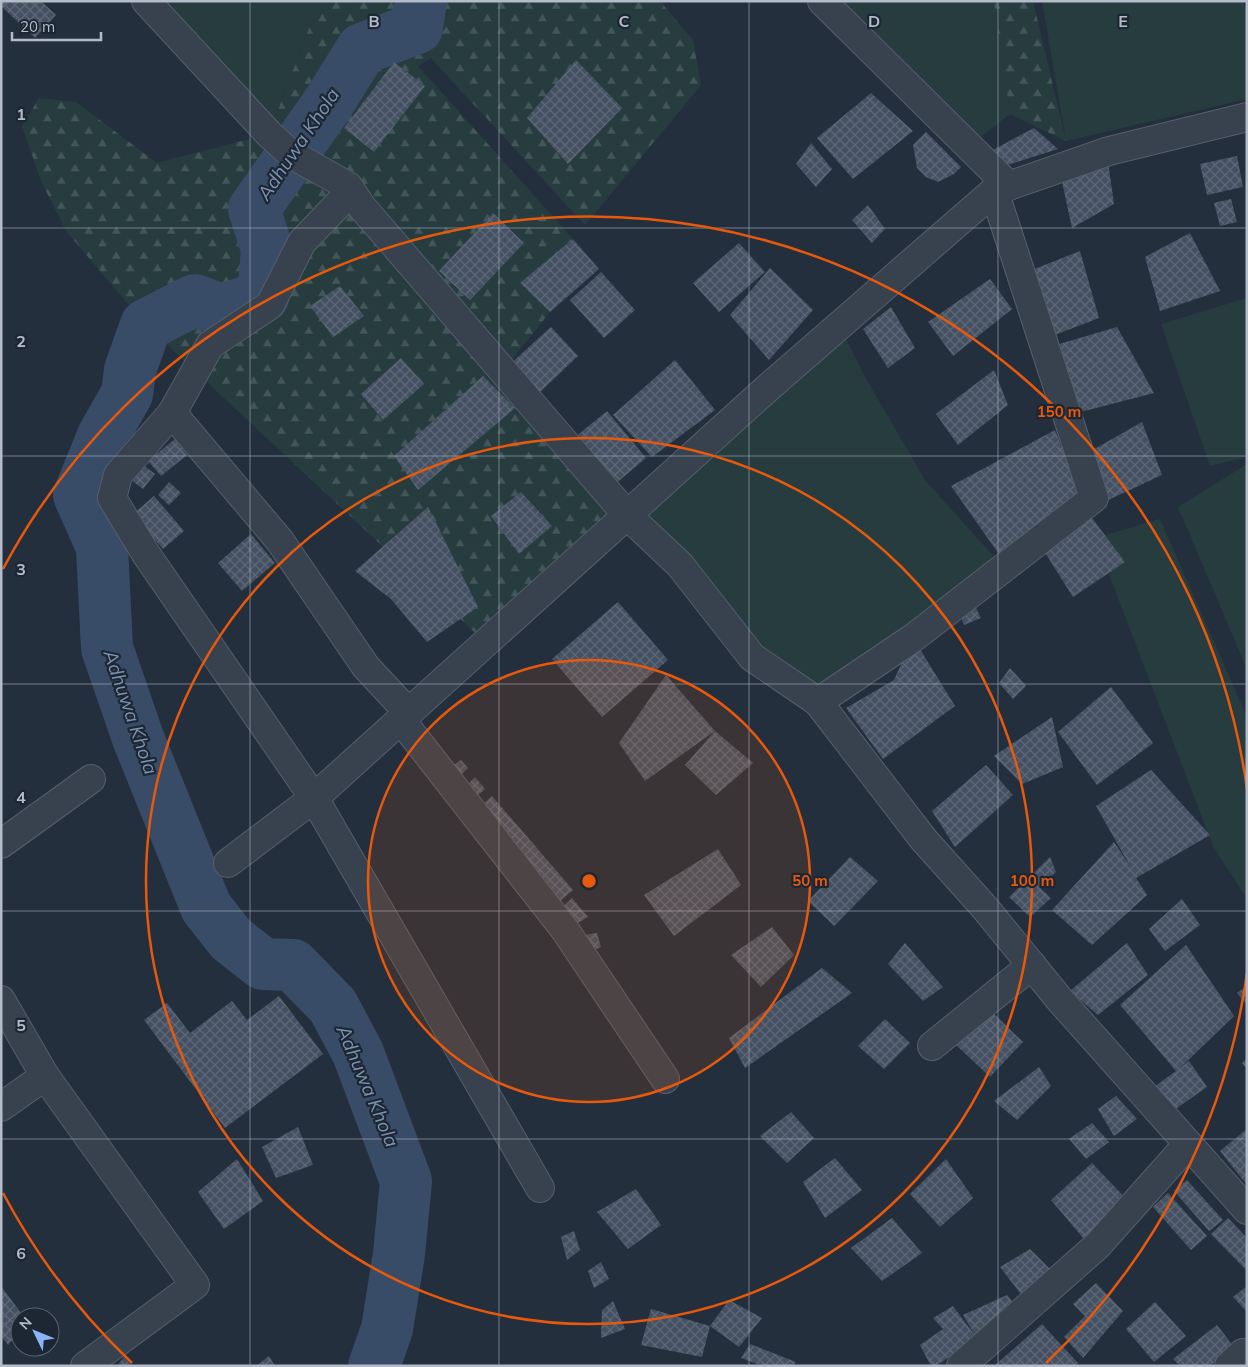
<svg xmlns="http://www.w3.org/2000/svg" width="1248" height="1367" font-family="Mulish,sans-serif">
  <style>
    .grass { fill: #263c3f }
    .forest { fill: url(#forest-firs) }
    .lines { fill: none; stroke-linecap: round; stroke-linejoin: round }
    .river { stroke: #394c67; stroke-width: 52 }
    .building { fill: url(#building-cross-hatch) }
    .street-casing { stroke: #565f6c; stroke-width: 30 }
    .street { stroke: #38414e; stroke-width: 28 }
    .grid { fill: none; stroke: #b4bcc9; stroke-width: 1; stroke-opacity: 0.55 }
    .ring { fill: none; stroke: #e8590c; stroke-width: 2.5 }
    .labels { text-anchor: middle; stroke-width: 4.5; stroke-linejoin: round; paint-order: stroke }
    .water-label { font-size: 19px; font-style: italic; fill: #7c92b1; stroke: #1d2633 }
    .grid-label { font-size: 16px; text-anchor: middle; font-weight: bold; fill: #b4bcc9; stroke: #1d2633; stroke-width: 4.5; stroke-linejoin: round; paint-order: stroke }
    .centre { fill: #e8590c; stroke: #1d2633; stroke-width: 2.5 }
    .ring-label { font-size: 15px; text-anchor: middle; font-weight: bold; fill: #e8590c; stroke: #1d2633; stroke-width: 4.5; stroke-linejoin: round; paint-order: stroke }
  </style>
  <defs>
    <pattern id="forest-firs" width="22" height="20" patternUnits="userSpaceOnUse" patternTransform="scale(1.25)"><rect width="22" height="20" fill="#263c3f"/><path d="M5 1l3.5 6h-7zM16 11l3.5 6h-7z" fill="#435659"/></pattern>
    <pattern id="building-cross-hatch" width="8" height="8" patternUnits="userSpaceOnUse" patternTransform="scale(1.25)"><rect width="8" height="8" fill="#455162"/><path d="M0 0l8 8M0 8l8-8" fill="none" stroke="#5d6877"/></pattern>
  </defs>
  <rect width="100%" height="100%" fill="#242f3e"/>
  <g class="grass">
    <path d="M146,1H332L309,28L269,134Z"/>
    <path d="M824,1H997L1010,114L969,146Z"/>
    <path d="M1042,1H1243L1247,13V99L1066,141Z"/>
    <path d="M1247,298V457L1210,466L1161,324Z"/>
    <path d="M839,325L864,375L925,480L1005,569L818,702L752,657L627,515Z"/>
    <path d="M1247,464V669L1178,507Z"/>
    <path d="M1160,519L1247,717V899L1213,846L1095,538Z"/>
  </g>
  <g class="forest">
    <path d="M332,1H660L693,40L701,85L585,225L431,58L418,66L573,239L521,283L550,312L503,371L627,515L487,644L146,325L66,231L41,181L22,126L39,98L76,102L157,163L269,134L309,28Z"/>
    <path d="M994,1H1033L1066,141L1010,114Z"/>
  </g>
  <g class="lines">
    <path class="river" d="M374,1366L387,1329L399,1254L406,1181L358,1053L333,1006L293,965L263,964L231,939L206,907L138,738L107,648L102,547L79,495L103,436L127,394L130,370L146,325L195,300L221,310L263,297L267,249L254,209L327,105L362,49L417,28L421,1"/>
  </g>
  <g class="building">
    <path d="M1,1H41L56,15L35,38L1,6Z"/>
    <path d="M576,60L622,108L568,164L527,118Z"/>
    <path d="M394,62L425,86L374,152L344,128Z"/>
    <path d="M871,93L913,131L853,179L817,138Z"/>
    <path d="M1034,128L1058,149L1001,167L989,152Z"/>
    <path d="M926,132L961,167L954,174L938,182L926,177L917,168L913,145Z"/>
    <path d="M811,143L832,169L816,187L796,164Z"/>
    <path d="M1237,156L1243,187L1207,195L1200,164Z"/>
    <path d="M1108,162L1114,204L1072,228L1061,177Z"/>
    <path d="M1231,199L1237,222L1220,226L1214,203Z"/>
    <path d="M868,205L885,229L872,243L852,220Z"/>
    <path d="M493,213L524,243L470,300L439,271Z"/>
    <path d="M1190,233L1220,291L1160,311L1145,257Z"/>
    <path d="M573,239L599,269L550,312L520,283Z"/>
    <path d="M739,243L765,272L719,312L693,283Z"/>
    <path d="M1080,251L1099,318L1052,336L1032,270Z"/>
    <path d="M770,268L813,310L769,360L730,315Z"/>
    <path d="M601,272L635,310L604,338L570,300Z"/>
    <path d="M990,279L1012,309L953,356L928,322Z"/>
    <path d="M340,286L364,316L333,337L310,306Z"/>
    <path d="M891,307L915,348L888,368L863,329Z"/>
    <path d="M551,327L578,356L536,396L508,366Z"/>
    <path d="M1117,327L1154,393L1077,413L1056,345Z"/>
    <path d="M401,358L424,384L383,420L361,394Z"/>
    <path d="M675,360L715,410L652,457L613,415Z"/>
    <path d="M994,370L1008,405L958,445L936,414Z"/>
    <path d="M483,376L515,408L418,490L394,456Z"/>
    <path d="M607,411L646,458L614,485L575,437Z"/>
    <path d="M1142,422L1162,475L1106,501L1091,451Z"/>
    <path d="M1055,430L1080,493L1001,557L951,486Z"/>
    <path d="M175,439L187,455L161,476L148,461Z"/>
    <path d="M139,462L155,474L143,489L127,477Z"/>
    <path d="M169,482L181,493L169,505L158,495Z"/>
    <path d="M521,492L552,526L519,554L491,516Z"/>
    <path d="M154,496L184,531L163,549L133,514Z"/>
    <path d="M428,507L478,607L427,642L391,599L355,571Z"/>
    <path d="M1089,514L1125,562L1073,597L1044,551Z"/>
    <path d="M251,534L275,563L242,591L218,563Z"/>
    <path d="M618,602L668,660L602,717L552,659Z"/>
    <path d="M973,602L981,618L964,625L958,609Z"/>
    <path d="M913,638L955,706L883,759L846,708L894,680Z"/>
    <path d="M1010,668L1026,686L1013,699L999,683Z"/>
    <path d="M666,675L715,731L753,763L716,795L685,765L715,731L645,781L619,743Z"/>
    <path d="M1111,687L1153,743L1097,785L1058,732Z"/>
    <path d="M1052,717L1063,767L1022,784L994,756Z"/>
    <path d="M461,760L468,768L458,778L447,770Z"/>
    <path d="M986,765L1013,795L955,847L932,811Z"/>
    <path d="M1151,770L1210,835L1136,878L1147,895L1092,945L1052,910L1114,842L1130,866L1096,806Z"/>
    <path d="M475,777L485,789L475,798L464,788Z"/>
    <path d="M492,796L573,890L560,901L480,807Z"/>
    <path d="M718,849L741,885L674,936L644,895Z"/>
    <path d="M850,857L878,881L834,926L808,901Z"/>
    <path d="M1050,857L1056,872L1039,887L1051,898L1030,917L1009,897Z"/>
    <path d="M572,898L588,917L576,924L563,907Z"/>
    <path d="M1182,899L1200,925L1165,951L1149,929Z"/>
    <path d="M772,927L794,955L761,987L731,955Z"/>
    <path d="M597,933L601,947L586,954L584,935Z"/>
    <path d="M905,943L943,987L923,1001L888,964Z"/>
    <path d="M1127,943L1148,975L1098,1015L1070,991Z"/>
    <path d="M1186,945L1234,1016L1179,1069L1189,1061L1207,1087L1167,1115L1150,1090L1176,1071L1120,1005Z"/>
    <path d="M822,968L852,993L745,1068L729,1038Z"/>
    <path d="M1247,986V1005L1237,993Z"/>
    <path d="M279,996L323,1054L225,1128L144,1020L167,1003L190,1033L232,1001L247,1020Z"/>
    <path d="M992,1012L1023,1042L990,1077L955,1044Z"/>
    <path d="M885,1019L910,1043L884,1069L858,1046Z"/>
    <path d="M1247,1058V1069L1242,1063Z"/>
    <path d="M1039,1067L1051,1086L1017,1120L994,1101Z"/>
    <path d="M1116,1096L1137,1119L1114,1136L1098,1109Z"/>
    <path d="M791,1112L814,1138L787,1163L760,1136Z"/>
    <path d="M1092,1123L1109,1142L1086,1159L1069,1139Z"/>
    <path d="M298,1127L313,1165L276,1178L262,1147Z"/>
    <path d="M1247,1129V1185L1220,1151Z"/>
    <path d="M835,1158L862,1190L825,1218L803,1182Z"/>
    <path d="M237,1159L263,1201L224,1229L198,1192Z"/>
    <path d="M946,1159L973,1198L940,1227L910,1194Z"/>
    <path d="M1092,1163L1131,1204L1083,1238L1051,1200Z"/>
    <path d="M1187,1180L1223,1220L1209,1231L1174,1191Z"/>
    <path d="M636,1189L661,1225L628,1249L597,1212Z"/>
    <path d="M1168,1193L1207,1236L1191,1250L1153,1207Z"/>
    <path d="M892,1218L922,1253L882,1281L851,1248Z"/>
    <path d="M1228,1218L1247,1238V1271L1211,1234Z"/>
    <path d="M574,1231L580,1250L567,1260L561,1237Z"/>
    <path d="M1030,1249L1052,1271L1024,1298L1000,1267Z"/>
    <path d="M601,1262L609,1279L594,1288L588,1271Z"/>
    <path d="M1096,1283L1123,1311L1083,1358L1064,1337L1085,1316L1073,1304Z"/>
    <path d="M1,1286L24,1317H20V1331L8,1345L1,1336Z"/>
    <path d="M1247,1286V1312L1233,1297Z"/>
    <path d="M1007,1295L1018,1309L936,1366H931L920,1345L943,1329L933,1318L953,1306L976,1337L963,1315Z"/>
    <path d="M729,1300L762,1318L739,1347L710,1326Z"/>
    <path d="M613,1301L625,1329L601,1338L602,1310Z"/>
    <path d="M1155,1302L1186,1336L1154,1362L1126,1329Z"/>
    <path d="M651,1309L710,1326L702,1357L641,1345Z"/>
    <path d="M1042,1324L1078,1363L1074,1366H994Z"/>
    <path d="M1217,1325L1234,1347L1210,1366H1180L1173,1359Z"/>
    <path d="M750,1344L796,1362L793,1366H763L741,1358Z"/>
    <path d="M269,1356L275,1366H256Z"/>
    <path d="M124,1357L132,1366H117Z"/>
  </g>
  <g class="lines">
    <g class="street-casing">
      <g id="street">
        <path d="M146,1L269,134L291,154L348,186L362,207L627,515L680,565L752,657L818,702L924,840L985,908L1060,1000L1247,1210"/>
        <path d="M822,1L1009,186"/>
        <path d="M351,191L302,242L270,305L210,345L172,413L118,475L112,498L146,554L314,798L540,1188"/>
        <path d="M172,413L280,541L366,667L409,713"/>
        <path d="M818,702L913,638L1094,498L994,191"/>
        <path d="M401,720L565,930L665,1079"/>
        <path d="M1,844L91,779"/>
        <path d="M228,863L314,798L771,385L994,191L1109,151L1247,117"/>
        <path d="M1,1000L45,1076L195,1285L85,1366"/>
        <path d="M932,1046L1032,965"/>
        <path d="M1,1107L45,1076"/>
        <path d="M961,1366L1097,1246L1188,1144"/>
        <path d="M1229,1366L1243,1353L1247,1356"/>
      </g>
    </g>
    <use href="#street" class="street"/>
  </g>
  <path class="grid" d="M250,1V1366M499,1V1366M749,1V1366M998,1V1366M1,228H1247M1,456H1247M1,684H1247M1,911H1247M1,1139H1247"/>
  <circle cx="589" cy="881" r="221" fill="#e8590c" fill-opacity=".12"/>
  <g class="ring">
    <circle cx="589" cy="881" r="221"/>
    <circle cx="589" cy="881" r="443"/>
    <path d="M1247 973A664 664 0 0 1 1046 1363M132 1363A664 664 0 0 1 3 1193M3 569A664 664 0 0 1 1247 789"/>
  </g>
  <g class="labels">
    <g class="water-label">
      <text transform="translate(298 144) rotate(-56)" y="7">Adhuwa Khola</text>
      <text transform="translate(131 712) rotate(71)" y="7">Adhuwa Khola</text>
      <text transform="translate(368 1086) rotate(67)" y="7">Adhuwa Khola</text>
    </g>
  </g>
  <g class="grid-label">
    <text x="374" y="27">B</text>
    <text x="624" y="27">C</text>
    <text x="874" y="27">D</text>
    <text x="1123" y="27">E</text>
    <text x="21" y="120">1</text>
    <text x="21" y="347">2</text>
    <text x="21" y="575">3</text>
    <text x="21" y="803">4</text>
    <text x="21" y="1031">5</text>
    <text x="21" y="1259">6</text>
  </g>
  <circle cx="589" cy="881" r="8" class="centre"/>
  <g class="ring-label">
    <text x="1059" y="417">150 m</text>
    <text x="810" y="886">50 m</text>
    <text x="1032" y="886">100 m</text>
  </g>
  <rect width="1248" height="1367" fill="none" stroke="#b4bcc9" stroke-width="5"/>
  <g transform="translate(35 1332) rotate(313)"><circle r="24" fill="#1d2633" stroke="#59626f"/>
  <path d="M0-4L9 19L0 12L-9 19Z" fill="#8ab4f8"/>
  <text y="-8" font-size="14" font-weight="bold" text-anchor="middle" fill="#b4bcc9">N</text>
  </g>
  <path d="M12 32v8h89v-8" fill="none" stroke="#b4bcc9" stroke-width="2.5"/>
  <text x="20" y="32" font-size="15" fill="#b4bcc9" stroke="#1d2633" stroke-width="4" paint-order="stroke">20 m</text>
</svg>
